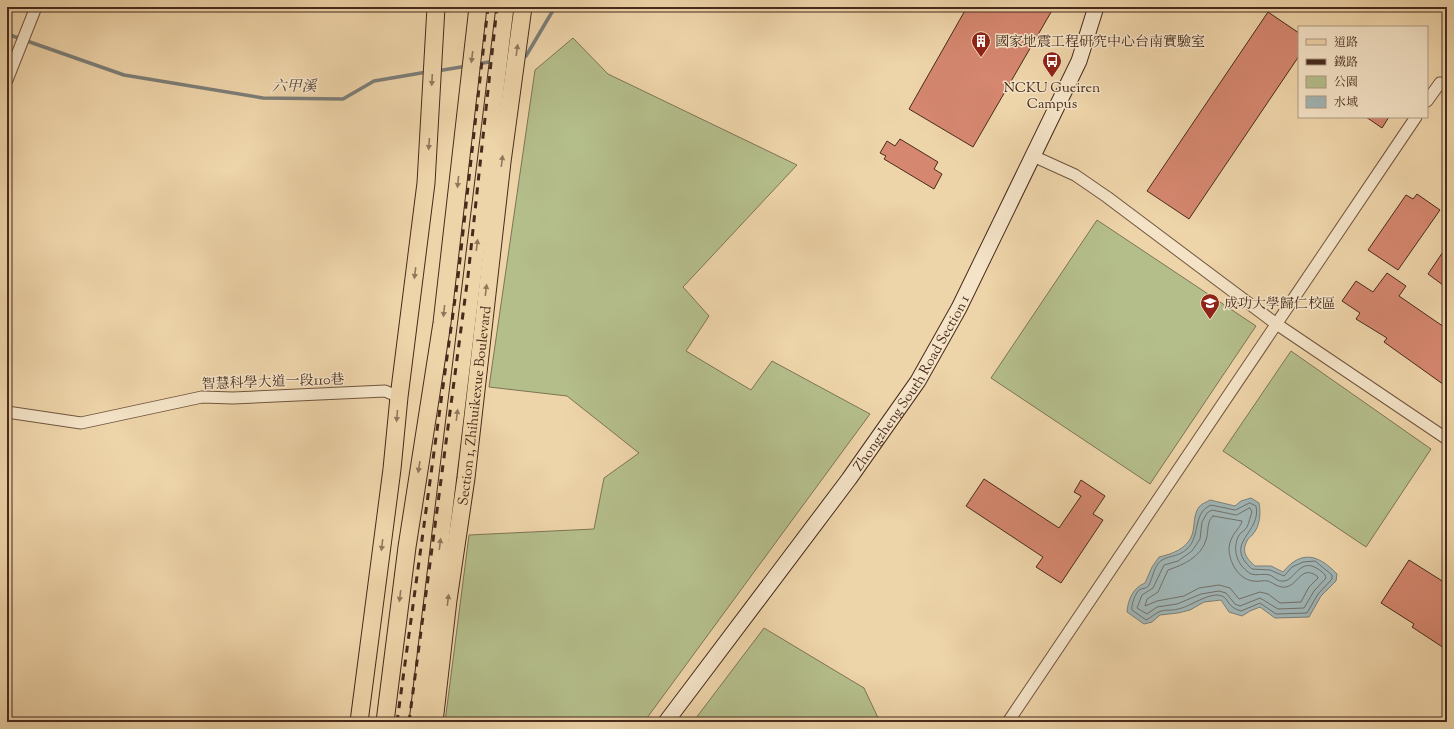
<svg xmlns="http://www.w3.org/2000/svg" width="1454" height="729" font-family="'Sorts Mill Goudy','Noto Serif TC',serif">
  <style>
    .green { fill: #b4be8b; stroke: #7e7454 }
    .water { fill: #a0b5b5; stroke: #7c7e78 }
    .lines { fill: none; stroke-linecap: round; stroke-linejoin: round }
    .shore { stroke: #747068; stroke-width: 1 }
    .stream { stroke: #7c7e78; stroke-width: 3.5 }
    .building { fill: #d5876f; stroke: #472b1c }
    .street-casing { stroke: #71553f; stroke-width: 13 }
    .secondary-casing { stroke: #472b1c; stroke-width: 17 }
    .primary-casing { stroke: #472b1c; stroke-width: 19 }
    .street { stroke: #f4e3c7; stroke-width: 11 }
    .secondary { stroke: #f4e3c7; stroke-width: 15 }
    .primary { stroke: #eed4a9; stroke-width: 17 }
    .rail { stroke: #472b1c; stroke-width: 3; stroke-dasharray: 7 7; stroke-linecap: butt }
    .oneway { fill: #92775b }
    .labels { text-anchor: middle; stroke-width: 3; stroke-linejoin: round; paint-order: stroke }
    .poi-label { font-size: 14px; fill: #472b1c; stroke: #f4e3c7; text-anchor: start }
    .street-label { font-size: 14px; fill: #472b1c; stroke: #f4e3c7 }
    .water-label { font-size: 15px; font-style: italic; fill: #59473b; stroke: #f4e3c7 }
  </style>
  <rect width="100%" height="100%" fill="#eed4a9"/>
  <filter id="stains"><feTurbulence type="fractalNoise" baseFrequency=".005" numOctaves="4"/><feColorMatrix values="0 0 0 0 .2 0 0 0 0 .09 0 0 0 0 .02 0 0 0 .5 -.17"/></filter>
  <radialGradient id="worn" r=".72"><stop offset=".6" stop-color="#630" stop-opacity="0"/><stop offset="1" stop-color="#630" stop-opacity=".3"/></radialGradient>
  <g class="green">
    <path d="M573,38L608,74L797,165L683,287L709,316L686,351L751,390L772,361L870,414L644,722H445L469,535L594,529L604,478L639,453L567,396L489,387L535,70Z"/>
    <path d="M1097,220L1256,326L1150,484L991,378Z"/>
    <path d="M1291,351L1431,449L1366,547L1223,451Z"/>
    <path d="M764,628L864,688L880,722H693Z"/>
  </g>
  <path class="water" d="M1251,498L1259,503C1261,513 1260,526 1253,534C1251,537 1248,538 1247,541C1241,552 1247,559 1255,566H1271L1283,572C1301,550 1318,554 1337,574L1336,581L1321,596L1309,617L1275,618L1260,607L1250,611L1242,616L1229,612L1221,600L1204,602L1190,610L1178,613L1160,615L1152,622L1144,624L1127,612C1128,599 1133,588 1145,583L1152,567L1159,557C1172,554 1187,549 1192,535C1195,526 1193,515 1199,507C1201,504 1207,502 1210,500L1235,506L1241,501Z"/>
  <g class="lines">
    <g class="shore">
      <path d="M1250,503L1256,506C1262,533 1222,543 1252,569L1270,570L1284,576L1292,567L1303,562L1315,561L1332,575V579L1318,594L1307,613L1276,614L1260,603L1241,611C1227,607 1229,599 1222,596C1210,591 1190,607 1178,609C1172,611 1164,609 1159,612C1154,614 1151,618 1146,620L1132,610C1131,605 1135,594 1139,590C1142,588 1147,589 1149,585C1153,577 1154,565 1162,560C1171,555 1178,557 1187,549C1201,536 1192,513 1211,505L1235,510Z"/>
      <path d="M1250,508L1252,512C1250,517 1249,523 1247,527C1245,531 1240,532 1238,537C1232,552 1238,566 1251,574C1257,576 1264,573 1270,575C1274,577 1278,582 1284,581C1295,580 1300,557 1318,569C1322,572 1325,573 1326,578L1314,591L1304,608L1278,609L1260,598L1240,606L1235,604L1226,593L1219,591L1201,594L1177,604L1157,607L1147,614L1137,608L1142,595L1153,588L1164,565L1178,561L1192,551L1200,539L1202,522L1207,513L1212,510L1236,515Z"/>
      <path d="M1213,516L1242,521C1241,528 1230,534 1229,548C1229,562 1238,579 1253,581C1258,582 1264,580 1268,581C1275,584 1279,588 1286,587C1299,584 1301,565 1317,576L1318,578L1309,587L1301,602L1280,603L1268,594L1260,592L1239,599L1230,588L1219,585L1199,588L1184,596L1157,601L1145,606L1147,599L1158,592L1168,570C1183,565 1201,557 1206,540C1209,532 1206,522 1213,516Z"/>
    </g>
    <g class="stream">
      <path d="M7,34L124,75L263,98L343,99L374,81L427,72"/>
      <path d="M520,57L526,56L555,7"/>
      <path d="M477,64L495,61"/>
      <path d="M437,71L467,66"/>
    </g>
  </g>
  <g class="building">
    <path d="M967,7H1054L973,147L909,109Z"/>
    <path d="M1268,12L1299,33V56L1189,219L1147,191Z"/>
    <path d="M1366,117H1389L1382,128Z"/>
    <path d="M900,139L938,162L934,169L942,174L934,189L884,159L886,156L880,153L887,141L895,146Z"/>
    <path d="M1417,194L1440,210L1398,270L1368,250L1406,195L1413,199Z"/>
    <path d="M1447,246V288L1428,274Z"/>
    <path d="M1387,273L1406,286L1399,296L1447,329V387L1384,342L1387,338L1356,319L1360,313L1342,301L1356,281L1373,292Z"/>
    <path d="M984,479L1059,528L1081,496L1074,492L1081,480L1105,496L1093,514L1103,520L1061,583L1036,567L1043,557L966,506Z"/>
    <path d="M1409,560L1447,584V650L1412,627L1414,624L1381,603Z"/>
  </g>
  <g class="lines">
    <g class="street-casing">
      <g id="street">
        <path d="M7,80L36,7"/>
        <path d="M1427,101L1440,83"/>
        <path d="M1033,156L1075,175L1107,197L1275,323L1447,439"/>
        <path d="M7,412L81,423L202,397L233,398L385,391L399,397"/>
        <path d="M1008,722L1416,117"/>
      </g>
    </g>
    <g class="secondary-casing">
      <g id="secondary">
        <path id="s1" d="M666,722L849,479L918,381L959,308L1079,61L1096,7"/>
      </g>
    </g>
    <g class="primary-casing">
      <g id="primary">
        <path d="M359,722L392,469L399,397L426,183L436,7"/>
        <path d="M385,722L407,547L442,323L478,7"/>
        <path d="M418,722L505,7"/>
        <path id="s2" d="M434,722L448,600L466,478L502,162L523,7"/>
      </g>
    </g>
    <use href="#street" class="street"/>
    <use href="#secondary" class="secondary"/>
    <use href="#primary" class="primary"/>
    <g class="rail">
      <path d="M397,722L458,277L488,7"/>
      <path d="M409,722L468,276L497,7"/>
    </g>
  </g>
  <defs><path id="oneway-solid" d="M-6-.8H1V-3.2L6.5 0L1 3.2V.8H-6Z"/></defs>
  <g class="oneway">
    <use href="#oneway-solid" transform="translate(517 50) rotate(-82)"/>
    <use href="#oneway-solid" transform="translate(472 57) rotate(97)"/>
    <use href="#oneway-solid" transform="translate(432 80) rotate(93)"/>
    <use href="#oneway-solid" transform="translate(429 144) rotate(94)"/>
    <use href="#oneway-solid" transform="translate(502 161) rotate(-83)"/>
    <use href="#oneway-solid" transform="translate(458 182) rotate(96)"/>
    <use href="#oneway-solid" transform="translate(477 245) rotate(-83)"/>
    <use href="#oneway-solid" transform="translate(415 273) rotate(97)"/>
    <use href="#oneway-solid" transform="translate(486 290) rotate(-83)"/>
    <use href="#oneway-solid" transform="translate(444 311) rotate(96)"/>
    <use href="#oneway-solid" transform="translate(457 415) rotate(-83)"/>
    <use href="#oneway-solid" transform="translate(397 416) rotate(95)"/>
    <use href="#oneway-solid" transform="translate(419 467) rotate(99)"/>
    <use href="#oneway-solid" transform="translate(440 544) rotate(-83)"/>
    <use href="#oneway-solid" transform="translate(382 545) rotate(97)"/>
    <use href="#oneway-solid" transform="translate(400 596) rotate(97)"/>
    <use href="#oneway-solid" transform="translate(448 600) rotate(-83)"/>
  </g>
  <defs>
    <g id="building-pin" transform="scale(1)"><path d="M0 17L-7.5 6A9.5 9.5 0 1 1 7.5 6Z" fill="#8f2418" stroke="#f4e3c7"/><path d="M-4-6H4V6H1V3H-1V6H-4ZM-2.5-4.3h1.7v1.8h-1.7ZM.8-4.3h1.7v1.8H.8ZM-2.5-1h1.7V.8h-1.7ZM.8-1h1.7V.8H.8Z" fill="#fff"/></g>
    <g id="bus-pin" transform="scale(1)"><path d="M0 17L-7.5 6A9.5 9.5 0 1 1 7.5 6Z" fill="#8f2418" stroke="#f4e3c7"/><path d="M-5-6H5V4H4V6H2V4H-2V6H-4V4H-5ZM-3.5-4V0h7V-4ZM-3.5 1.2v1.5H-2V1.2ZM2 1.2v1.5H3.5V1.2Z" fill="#fff"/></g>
    <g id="university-pin" transform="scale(1)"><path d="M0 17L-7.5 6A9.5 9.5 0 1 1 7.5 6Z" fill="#8f2418" stroke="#f4e3c7"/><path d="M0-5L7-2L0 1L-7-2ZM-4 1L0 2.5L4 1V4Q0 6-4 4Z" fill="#fff"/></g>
  </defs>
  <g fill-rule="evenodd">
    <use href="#building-pin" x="981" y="41"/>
    <use href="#bus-pin" x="1052" y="61"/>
    <use href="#university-pin" x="1210" y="303"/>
  </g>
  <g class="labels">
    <g class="poi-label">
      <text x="995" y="46">國家地震工程研究中心台南實驗室</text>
      <text x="1052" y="92" text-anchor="middle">NCKU Gueiren<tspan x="1052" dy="16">Campus</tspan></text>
      <text x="1224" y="308">成功大學歸仁校區</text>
    </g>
    <g class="street-label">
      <text transform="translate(273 381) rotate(-2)" y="5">智慧科學大道一段110巷</text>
      <text dy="5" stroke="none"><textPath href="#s1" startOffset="419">Zhongzheng South Road Section 1</textPath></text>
      <text dy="5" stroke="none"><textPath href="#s2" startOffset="319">Section 1, Zhihuikexue Boulevard</textPath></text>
    </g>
    <g class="water-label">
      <text x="294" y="91">六甲溪</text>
    </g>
  </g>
  <rect width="1454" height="729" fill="none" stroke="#eed4a9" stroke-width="24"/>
  <rect x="8" y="8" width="1438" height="713" fill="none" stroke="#472b1c" stroke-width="2"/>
  <rect x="12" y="12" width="1430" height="705" fill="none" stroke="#472b1c"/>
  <rect x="1298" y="26" width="130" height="92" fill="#f4e3c7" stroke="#af9983"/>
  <rect x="1306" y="39" width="20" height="6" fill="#eed4a9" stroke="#af9983"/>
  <text x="1334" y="46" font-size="12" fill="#472b1c">道路</text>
  <rect x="1306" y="59" width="20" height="6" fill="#472b1c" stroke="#af9983"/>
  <text x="1334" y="66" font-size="12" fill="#472b1c">鐵路</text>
  <rect x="1306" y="76" width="20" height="12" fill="#b4be8b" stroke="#af9983"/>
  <text x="1334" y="86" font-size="12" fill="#472b1c">公園</text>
  <rect x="1306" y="96" width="20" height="12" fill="#a0b5b5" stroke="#af9983"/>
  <text x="1334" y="106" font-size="12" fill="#472b1c">水域</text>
  <rect width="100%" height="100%" filter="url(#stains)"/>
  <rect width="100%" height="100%" fill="url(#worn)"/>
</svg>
